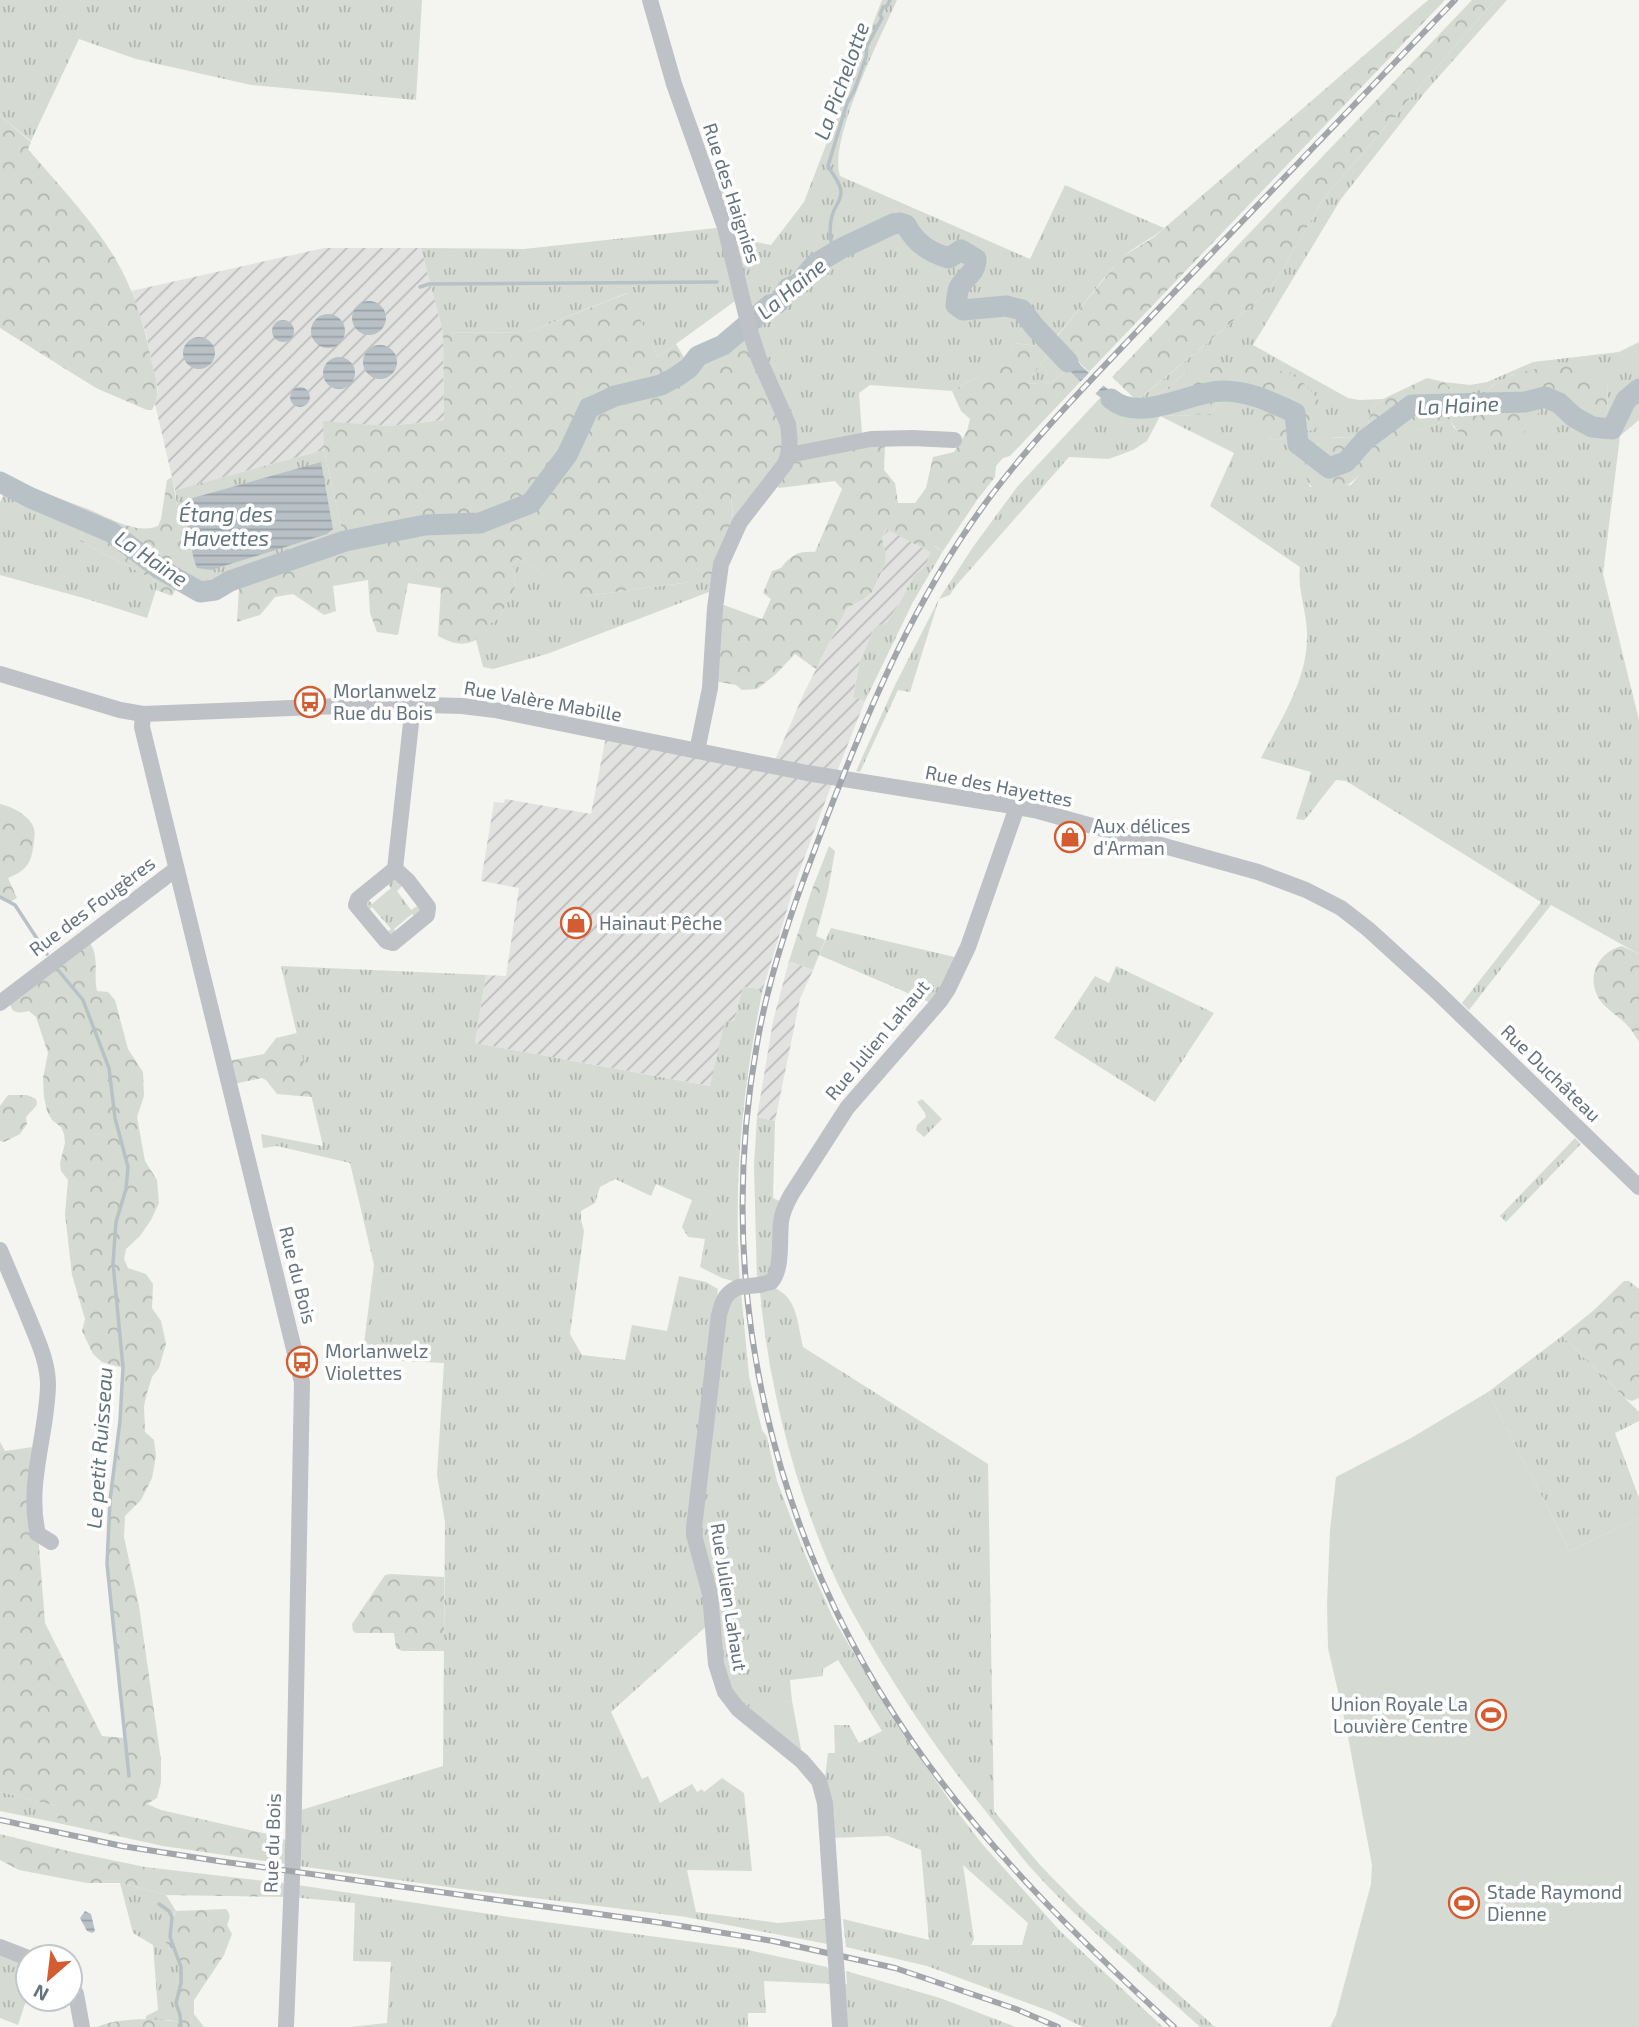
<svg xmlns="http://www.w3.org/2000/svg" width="1639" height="2027" font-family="'Exo 2',sans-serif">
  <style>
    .industrial { fill: url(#industrial-furrows) }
    .grass { fill: url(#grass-tufts); fill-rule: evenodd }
    .forest { fill: url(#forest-crowns) }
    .garden { fill: #d5dbd2 }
    .water { fill: url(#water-rules) }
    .pier { fill: #f4f4f1 }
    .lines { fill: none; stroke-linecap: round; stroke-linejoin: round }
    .stream { stroke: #b8c1c6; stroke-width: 3.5 }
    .river { stroke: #b8c1c6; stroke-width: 21 }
    .minor { stroke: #bec1c5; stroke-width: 16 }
    .rail-casing { stroke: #a2a6ab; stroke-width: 6 }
    .rail { stroke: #fff; stroke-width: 3.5; stroke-dasharray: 10; stroke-linecap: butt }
    .minor-bridge { stroke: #bec1c5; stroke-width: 16 }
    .labels { text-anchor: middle; stroke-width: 7; stroke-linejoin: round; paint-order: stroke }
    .street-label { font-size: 19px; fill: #66737f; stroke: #fff }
    .poi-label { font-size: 19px; fill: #66737f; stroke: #fff; text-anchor: start }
    .water-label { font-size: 21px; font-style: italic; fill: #61747d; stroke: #fff }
  </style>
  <defs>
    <pattern id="industrial-furrows" width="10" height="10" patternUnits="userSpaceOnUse" patternTransform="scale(1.75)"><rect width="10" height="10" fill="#e2e3e1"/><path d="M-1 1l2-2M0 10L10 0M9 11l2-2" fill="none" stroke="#bbbcbc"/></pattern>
    <pattern id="grass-tufts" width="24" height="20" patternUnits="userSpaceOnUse" patternTransform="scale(1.75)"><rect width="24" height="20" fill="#d5dbd2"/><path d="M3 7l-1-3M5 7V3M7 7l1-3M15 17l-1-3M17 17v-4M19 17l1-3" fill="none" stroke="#b1b6b0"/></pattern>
    <pattern id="forest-crowns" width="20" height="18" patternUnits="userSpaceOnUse" patternTransform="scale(1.75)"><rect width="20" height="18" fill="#d5dbd2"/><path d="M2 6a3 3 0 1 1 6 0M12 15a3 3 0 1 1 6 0" fill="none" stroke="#b1b6b0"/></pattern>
    <pattern id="water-rules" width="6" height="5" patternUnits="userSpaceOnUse" patternTransform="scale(1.75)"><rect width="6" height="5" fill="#b8c1c6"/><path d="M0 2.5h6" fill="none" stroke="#99a1a6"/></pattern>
  </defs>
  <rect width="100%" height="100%" fill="#f4f4f1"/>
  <g class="industrial">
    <path d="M324,248H421L443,332L444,420L388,426L324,422V450L175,490L155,404L158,389L145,330L131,291Z"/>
    <path d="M887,529L932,553L925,566L913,577L898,606L887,622L874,628L860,661L853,696L865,701L837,772L775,760L804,693L847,608L864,599L872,592L885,564L886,555L883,547L882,538Z"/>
    <path d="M606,736L834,778L796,880L763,989L743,987L734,1022H725L711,1086L475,1043L486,975L506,976L519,888L481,881L494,802L504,803L505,799L591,814Z"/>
    <path d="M789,961L813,970L800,999L775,1121L757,1117L773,1021Z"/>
  </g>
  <g class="grass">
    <path d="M0,0H422L416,100L251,85L136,59L79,39L31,141L0,116Z"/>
    <path d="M882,0H897C881,36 828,141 840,176L1030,259L1065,185L1164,228C1151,240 1132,247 1120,260C1094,288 1073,320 1046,347L1014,343L1005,357L992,369L952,391L870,385L859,393L863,447L790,458L703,153C718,171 725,195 737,216C742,226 751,232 756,242L771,245L804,202Z"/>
    <path d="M1495,0H1507L1426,91L1341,199L1253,345L1348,398L1359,400L1383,399L1372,408L1366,432C1361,434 1356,437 1350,437C1344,438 1338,436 1333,438C1307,444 1301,465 1310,487L1351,485C1364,469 1376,452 1393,441C1410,430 1432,427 1450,419L1454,428L1473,439L1545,397L1559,403L1568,422L1609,440L1620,436L1603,574L1639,720V954L1551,905L1469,1010L1462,1003L1541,902L1346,781L1336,780L1307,817L1304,820L1296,819L1311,772L1261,758C1280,721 1307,681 1307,637C1308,614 1297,591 1300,567L1210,506L1234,453L1160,416L1147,441L1133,450L1109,459L1069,457L954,588L950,595L939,599L910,692L898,690L860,772L856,771L895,685L939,599L973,547L1017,487L1100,398L1123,411L1175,416L1210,414L1229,392L1250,394L1268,438L1280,440L1296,428L1318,399L1185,373L1161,393L1137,401L1261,298L1277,279L1324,198Z"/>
    <path d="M725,227L742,296L658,357L627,293L526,333L443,332L421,248L524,249Z"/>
    <path d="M1639,342V389L1626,400L1619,414L1608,413L1607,383L1562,366L1540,369L1512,375L1492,386L1473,404L1454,405L1452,390L1444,382L1470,385L1487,382L1533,362L1619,352Z"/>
    <path d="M1050,351L1067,370L1052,382L1027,384Z"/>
    <path d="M324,450L343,534L248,568L249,574L239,589L206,587L184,578L186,573L175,490Z"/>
    <path d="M0,473L23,485L88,509L80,541L149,577L158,584L147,618L87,599L0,575V502L3,496L0,487Z"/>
    <path d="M731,494L750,501L734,527Z"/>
    <path d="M933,546L943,551L913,602L865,701L853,697L860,661L874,628L887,622L898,606L913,577L925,566Z"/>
    <path d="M518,558L577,594L585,596L691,582H711L713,594L709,592L547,654L493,669L483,667L476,640V632L499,618L516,586L513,566Z"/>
    <path d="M393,877L403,885L397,891L411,910L419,905L423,910L416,918L412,914L394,929L398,935H384L391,929L372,907L367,912L361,905L367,898L372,904L391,888L386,882Z"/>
    <path d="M831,928L963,959L936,1005L819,955Z"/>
    <path d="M281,966L486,975L475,1043L710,1086L725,1021H734L743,987L763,989C742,1088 733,1182 740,1283L722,1278L700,1267L705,1239L688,1237L682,1227L692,1200L656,1184L651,1196L615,1179L600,1187L595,1203L581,1211V1220L584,1231L570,1334L582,1355L625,1360L632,1325L667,1331L679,1276L706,1282L718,1289L716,1303L741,1292L749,1376L762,1430L767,1437L777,1481L804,1552L833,1618L891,1716L959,1814L983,1845L1061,1932L1163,2027H1083L1052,2012L927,1966L846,1947L843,1919L929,1940L921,1850L888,1836L827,1838L825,1778L828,1753H835L834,1725H849L859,1743L882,1731L838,1660L823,1669V1676L790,1680L792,1701L738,1709L711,1622L611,1712L642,1779L648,1776L660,1803L692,1784L697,1792L702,1789L704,1792L722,1778L744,1793L752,1871L687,1870L696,1912L778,1923L833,1918L827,1944L686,1917L462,1889L292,1865L298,1811L443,1766L445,1522L437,1475L444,1363L362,1359L374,1265L350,1163L277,1146L263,1148L261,1134L323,1146ZM963,1865L1028,1923L1022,1945H971L974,1939Z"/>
    <path d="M1116,966L1214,1013L1155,1102L1054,1038L1095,976L1109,983Z"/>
    <path d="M922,1099L942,1119L924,1137L916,1130L917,1125L926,1117L925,1113L917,1102Z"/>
    <path d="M757,1117L775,1121L773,1198L786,1204L774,1273L757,1281L754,1165Z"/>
    <path d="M1575,1138L1581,1144L1506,1222L1500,1216Z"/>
    <path d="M765,1284C798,1294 796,1317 803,1347L988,1464L994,1811L1040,1865L1080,1906L1215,2027H1200C1143,1975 1082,1925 1030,1867C1016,1851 1004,1834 991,1818C947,1764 908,1708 873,1648C859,1624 844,1599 833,1573C794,1485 769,1388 760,1292Z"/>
    <path d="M1562,1336L1639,1412V1421L1615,1433L1639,1498V1518L1570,1551L1488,1392Z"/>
    <path d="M0,1792L58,1806V1823L0,1811Z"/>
    <path d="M120,1883L166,1895L176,1911L172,1917L168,1948L176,1956L181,1967V1983L177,1994L182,2023L170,2020H146V2016L158,2010L153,1945L133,1933Z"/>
    <path d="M291,1884L509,1917L739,1948L827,1967L838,1984H847L846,1971L940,1998L1016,2027H840L837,1984L764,1981L766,2013H748V2027H350L387,2023L391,1962L353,1961L355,1903L291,1897Z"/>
    <path d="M0,1947L28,1958V1995L18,2025L0,2018Z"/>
  </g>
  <g class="forest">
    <path d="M1428,0H1445L1089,372L1055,339L1122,257L1154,237Z"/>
    <path d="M1472,0H1495L1324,198L1277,279L1261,298L1139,399L1161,393L1185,373L1214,367L1254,366L1289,373L1306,385L1318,399L1321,422L1313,431L1296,428L1280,440L1268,438L1259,426L1249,394L1229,392L1210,414L1175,416L1137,412V401L1112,377Z"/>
    <path d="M0,116L31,142L28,149C56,182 93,221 115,258C133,289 144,323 151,358C155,376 162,393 152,410H147L96,388L0,328Z"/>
    <path d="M628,293L658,357L676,344L691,369L698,358L725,347L745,330L790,448L753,503L731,494L734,534L711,582H691L585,596L578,595L518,558L513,566L516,586L499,618L477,632L476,640C462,647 451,643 438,636L441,588L408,583L398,635L377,632L370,613L368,580L333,586L336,611L324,615L293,594L275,597L260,615L237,622L239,589L249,574L247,568L343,534L324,450L323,421L388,426L444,420L443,332L526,333Z"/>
    <path d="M1014,343L1046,347L1050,351L1027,384L1052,382L1067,370L1081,381L1010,456L1003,458L996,466L995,477L977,500L943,551L934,546L932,553L886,529L882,538L886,555L885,564L872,592L864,599L847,608L816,669L795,654L776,674L757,689L742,690L736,685L714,681L721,604L762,619L771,599L763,593L772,571L781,568C791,555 798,551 815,552L842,489L835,481L779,488L773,483L790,458L885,443L884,470L895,483L898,503H915L926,488L933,457L954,452L967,431L970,419L961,411L952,391C979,376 997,369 1014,343Z"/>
    <path d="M1581,365L1593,371L1607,383L1608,413L1619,414L1626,400L1639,389V420L1620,436L1609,440L1591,439L1568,422L1559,403L1545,398L1531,429C1504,440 1465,452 1450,419C1432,427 1412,430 1395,440C1371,454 1360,485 1334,491C1300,498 1298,459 1320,443C1329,436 1340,438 1351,437C1356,437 1361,434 1366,432L1372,408L1383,399L1427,378L1444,382L1452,390L1454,405L1473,404C1480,398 1486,390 1494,385C1518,368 1552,366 1581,365Z"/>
    <path d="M172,477L188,568L172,596L156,590L158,584L149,577L80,541L88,509C108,517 136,535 158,526L161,519L167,480Z"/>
    <path d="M0,804C12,807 25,813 32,824C35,829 35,835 34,840C32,862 28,870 8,878L17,898L10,902L0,897Z"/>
    <path d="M829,846L835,851L828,891L816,936L825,940L813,970L789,961L811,892Z"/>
    <path d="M90,943C100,959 93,973 97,991L108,992L115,1000L128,1049L143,1072L144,1096L137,1117L145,1161L157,1180L159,1203L151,1220L140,1236L126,1249L124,1259L128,1268L146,1274L153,1284L152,1308L161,1321L166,1344L159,1368L152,1377L147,1393L144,1406L145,1432L154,1440L156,1456L152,1478L141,1500L125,1516L124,1537L139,1606L161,1760V1782L157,1798L147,1804L161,1810L272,1835L288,1841L292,1865L163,1846L58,1823L57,1806L0,1792V1442L5,1451L40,1446L38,1534L45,1623L102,1736L125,1738L107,1564L110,1500L120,1421L123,1368L102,1362L93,1354L82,1331L85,1319L72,1275L65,1214L68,1180L61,1171L60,1163L65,1143L64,1134L61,1127L52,1120L47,1111L44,1097L43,1078L48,1053L36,1017L29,1011C17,1014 10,1013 10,1000Z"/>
    <path d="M1622,946L1639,954V1042C1635,1035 1631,1029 1626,1024C1618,1016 1603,1007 1598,997C1586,975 1600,951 1622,946Z"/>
    <path d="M297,1033L312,1097L277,1094L266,1080L262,1078L234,1084L228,1061L264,1054L276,1038Z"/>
    <path d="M8,1095H27L36,1099L37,1105L26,1117L27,1124L20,1134L4,1142L0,1141V1106Z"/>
    <path d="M1624,1281H1629L1639,1289V1398L1632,1401L1626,1399L1562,1336L1594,1310Z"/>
    <path d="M391,1574L444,1577V1651H402L396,1648L394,1633H356L353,1631L352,1624L385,1575Z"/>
    <path d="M0,1834L68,1851L145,1867L291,1884V1897L166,1895L120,1883H87L19,1870L0,1860Z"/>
    <path d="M226,1909C231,1915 230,1918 227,1925L232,1934L224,1955L194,2000V2014L204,2027H96C120,2017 156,2018 181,2022C180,2015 176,2008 176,2000C176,1988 183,1979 180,1967C178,1956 169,1952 166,1943C173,1934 170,1921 176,1911Z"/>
  </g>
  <g class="garden">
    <path d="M1488,1392L1570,1551L1639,1518V2027H1330L1336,2015L1371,1884L1372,1865L1346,1726L1328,1648L1327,1604L1330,1530L1336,1477L1411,1438Z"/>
    <path d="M792,1701L801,1749L797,1750L745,1707Z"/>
  </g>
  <g class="water">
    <circle cx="369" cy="318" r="17"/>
    <circle cx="328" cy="331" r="17"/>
    <circle cx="283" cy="331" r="11"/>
    <circle cx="199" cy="353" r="16"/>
    <path d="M1055,339C1073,357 1098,385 1121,397C1125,400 1132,400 1137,401V412C1103,409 1069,371 1046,347Z"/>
    <circle cx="380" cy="362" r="17"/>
    <circle cx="339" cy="373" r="16"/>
    <circle cx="300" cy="397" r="10"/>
    <path d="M321,462L333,529L327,534L211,570L197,568L194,560L182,501Z"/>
    <path d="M85,1911L91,1914L95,1931L92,1933L87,1931L80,1918Z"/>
  </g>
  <path class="pier" d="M1092,370L1107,382L1093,396L1079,383Z"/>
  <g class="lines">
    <g class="stream">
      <path d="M835,252C829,243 829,224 833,213C835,206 841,201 841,192C841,183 832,174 828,166L847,103L854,91L866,57L867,46L882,18L880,15L883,7L887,6L890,0"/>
      <path d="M420,287L429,284L717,282"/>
      <path d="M0,897L15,905L47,954"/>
      <path d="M58,970L83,1000L109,1068L115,1118L128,1167L126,1189L116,1222L113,1263L123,1367L120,1421L110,1500L107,1564L129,1776"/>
      <path d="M159,1904L169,1911L172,1917L170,1937L181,1967V1983L176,2003L180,2015L181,2027"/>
    </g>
    <g class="river">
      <path d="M1111,399C1141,424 1190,391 1222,391C1250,391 1271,402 1295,413L1298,444L1329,468L1346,462L1365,440L1412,405L1525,402L1545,397L1559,403L1574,417L1592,427L1612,429L1626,400L1639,389"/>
      <path d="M0,482L31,498L111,532L160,569L200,592L215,590L230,581L345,541L425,525L480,523L531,503L567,455L589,408L615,396L661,385L676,377L689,368L698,356L723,345L770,305L778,303L788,288L798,284L815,264L842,248L893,224L900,223L906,225C915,243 930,253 949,258L961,250L976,259C976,274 965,276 959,288C957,293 957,299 956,305L963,310L1006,306L1022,310L1034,326L1068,362"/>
    </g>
    <g class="minor">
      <path d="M650,0L674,84L725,227L750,331L759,359L788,424C790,438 791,450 785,464L740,522L721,564L715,608L710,688L697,751"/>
      <path d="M789,455L871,439L912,438L954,440"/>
      <path d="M0,674L120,710L143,714L389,704L462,706L495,710L807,773L1000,804L1038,811L1258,872L1306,890L1341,908L1368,929L1434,989L1639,1187"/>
      <path d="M143,714L142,727L302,1382L293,1853L286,2027"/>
      <path d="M395,869L408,881L428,907L427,915L393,943L386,941L356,905L358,899L395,869L413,705"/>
      <path d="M0,1003L176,869"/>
      <path d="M0,1250C9,1271 18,1293 27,1314C36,1337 48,1360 48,1385C47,1435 26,1485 38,1534L51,1542"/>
      <path d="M759,1285L771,1282C783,1270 779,1238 781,1222C782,1212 786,1204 791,1195L847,1108L940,1001L948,989L968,947L1017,807"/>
      <path d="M739,1287C725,1293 723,1300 719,1315L694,1528V1535L710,1594L716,1664L725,1692L738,1709L802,1761L819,1781L825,1803L833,1922"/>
      <path d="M0,1947L28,1958"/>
      <path d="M837,1976L840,2027"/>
      <path d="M70,1983L76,1994L82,2027"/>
    </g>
    <g class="rail-casing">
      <g id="rail">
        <path d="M0,1820L122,1846L218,1861L656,1922L773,1941L895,1968L1016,2009L1058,2027"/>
        <path d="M1174,2027C1080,1940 987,1850 913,1743C772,1539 713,1289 757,1044C770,968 797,896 824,825C868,709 917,593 993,493C1044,426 1105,366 1162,305C1259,203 1357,102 1455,0"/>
      </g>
    </g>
    <use href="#rail" class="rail"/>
    <g class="minor-bridge">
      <path d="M739,1287L759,1285"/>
      <path d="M833,1922L837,1976"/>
    </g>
  </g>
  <defs>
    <g id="bus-ring" transform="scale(1.575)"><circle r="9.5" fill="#fff" stroke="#d45c31" stroke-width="1.5"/><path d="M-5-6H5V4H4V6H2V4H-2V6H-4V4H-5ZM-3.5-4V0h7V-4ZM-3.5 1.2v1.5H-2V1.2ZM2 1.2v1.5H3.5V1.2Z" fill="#d45c31"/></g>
    <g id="shop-ring" transform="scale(1.575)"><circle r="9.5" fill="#fff" stroke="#d45c31" stroke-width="1.5"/><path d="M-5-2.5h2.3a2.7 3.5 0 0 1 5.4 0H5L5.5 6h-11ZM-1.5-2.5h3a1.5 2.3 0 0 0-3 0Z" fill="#d45c31"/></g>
    <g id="stadium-ring" transform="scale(1.575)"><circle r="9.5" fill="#fff" stroke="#d45c31" stroke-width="1.5"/><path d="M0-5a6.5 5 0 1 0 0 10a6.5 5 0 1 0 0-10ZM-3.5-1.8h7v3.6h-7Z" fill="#d45c31"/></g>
  </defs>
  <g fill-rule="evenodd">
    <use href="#bus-ring" x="310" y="702"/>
    <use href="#shop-ring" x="1070" y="837"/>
    <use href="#shop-ring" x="576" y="923"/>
    <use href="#bus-ring" x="302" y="1362"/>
    <use href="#stadium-ring" x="1491" y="1715"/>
    <use href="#stadium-ring" x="1464" y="1903"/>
  </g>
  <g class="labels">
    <g class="street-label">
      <text transform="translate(732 193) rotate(72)" y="7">Rue des Haignies</text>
      <text transform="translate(543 701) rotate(10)" y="7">Rue Valère Mabille</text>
      <text transform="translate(999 786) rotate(11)" y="7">Rue des Hayettes</text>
      <text transform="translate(92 906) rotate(-37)" y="7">Rue des Fougères</text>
      <text transform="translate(877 1040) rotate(-50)" y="7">Rue Julien Lahaut</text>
      <text transform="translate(1551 1073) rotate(44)" y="7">Rue Duchâteau</text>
      <text transform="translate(298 1275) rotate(76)" y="7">Rue du Bois</text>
      <text transform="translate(729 1597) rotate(81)" y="7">Rue Julien Lahaut</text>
      <text transform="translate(272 1843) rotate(-88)" y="7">Rue du Bois</text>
    </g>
    <g class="poi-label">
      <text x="333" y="698">Morlanwelz<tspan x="333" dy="22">Rue du Bois</tspan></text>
      <text x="1093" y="833">Aux délices<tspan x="1093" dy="22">d'Arman</tspan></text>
      <text x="599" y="930">Hainaut Pêche</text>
      <text x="325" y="1358">Morlanwelz<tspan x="325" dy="22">Violettes</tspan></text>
      <text x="1468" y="1711" text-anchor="end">Union Royale La<tspan x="1468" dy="22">Louvière Centre</tspan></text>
      <text x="1487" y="1899">Stade Raymond<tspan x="1487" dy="22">Dienne</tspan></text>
    </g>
    <g class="water-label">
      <text transform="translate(842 81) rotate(-70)" y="7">La Pichelotte</text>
      <text transform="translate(792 289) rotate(-40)" y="7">La Haine</text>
      <text transform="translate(1458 406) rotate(-3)" y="7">La Haine</text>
      <text x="226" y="522">Étang des<tspan x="226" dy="24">Havettes</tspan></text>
      <text transform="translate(151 559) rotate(34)" y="7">La Haine</text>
      <text transform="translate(100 1448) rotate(-86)" y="7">Le petit Ruisseau</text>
    </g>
  </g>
  <g transform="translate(49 1978) rotate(208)"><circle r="33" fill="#ffffff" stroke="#c2c7cc" stroke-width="2"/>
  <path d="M0-5L12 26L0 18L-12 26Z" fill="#d45c31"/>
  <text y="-10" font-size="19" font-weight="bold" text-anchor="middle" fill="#66737f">N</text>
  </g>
</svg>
